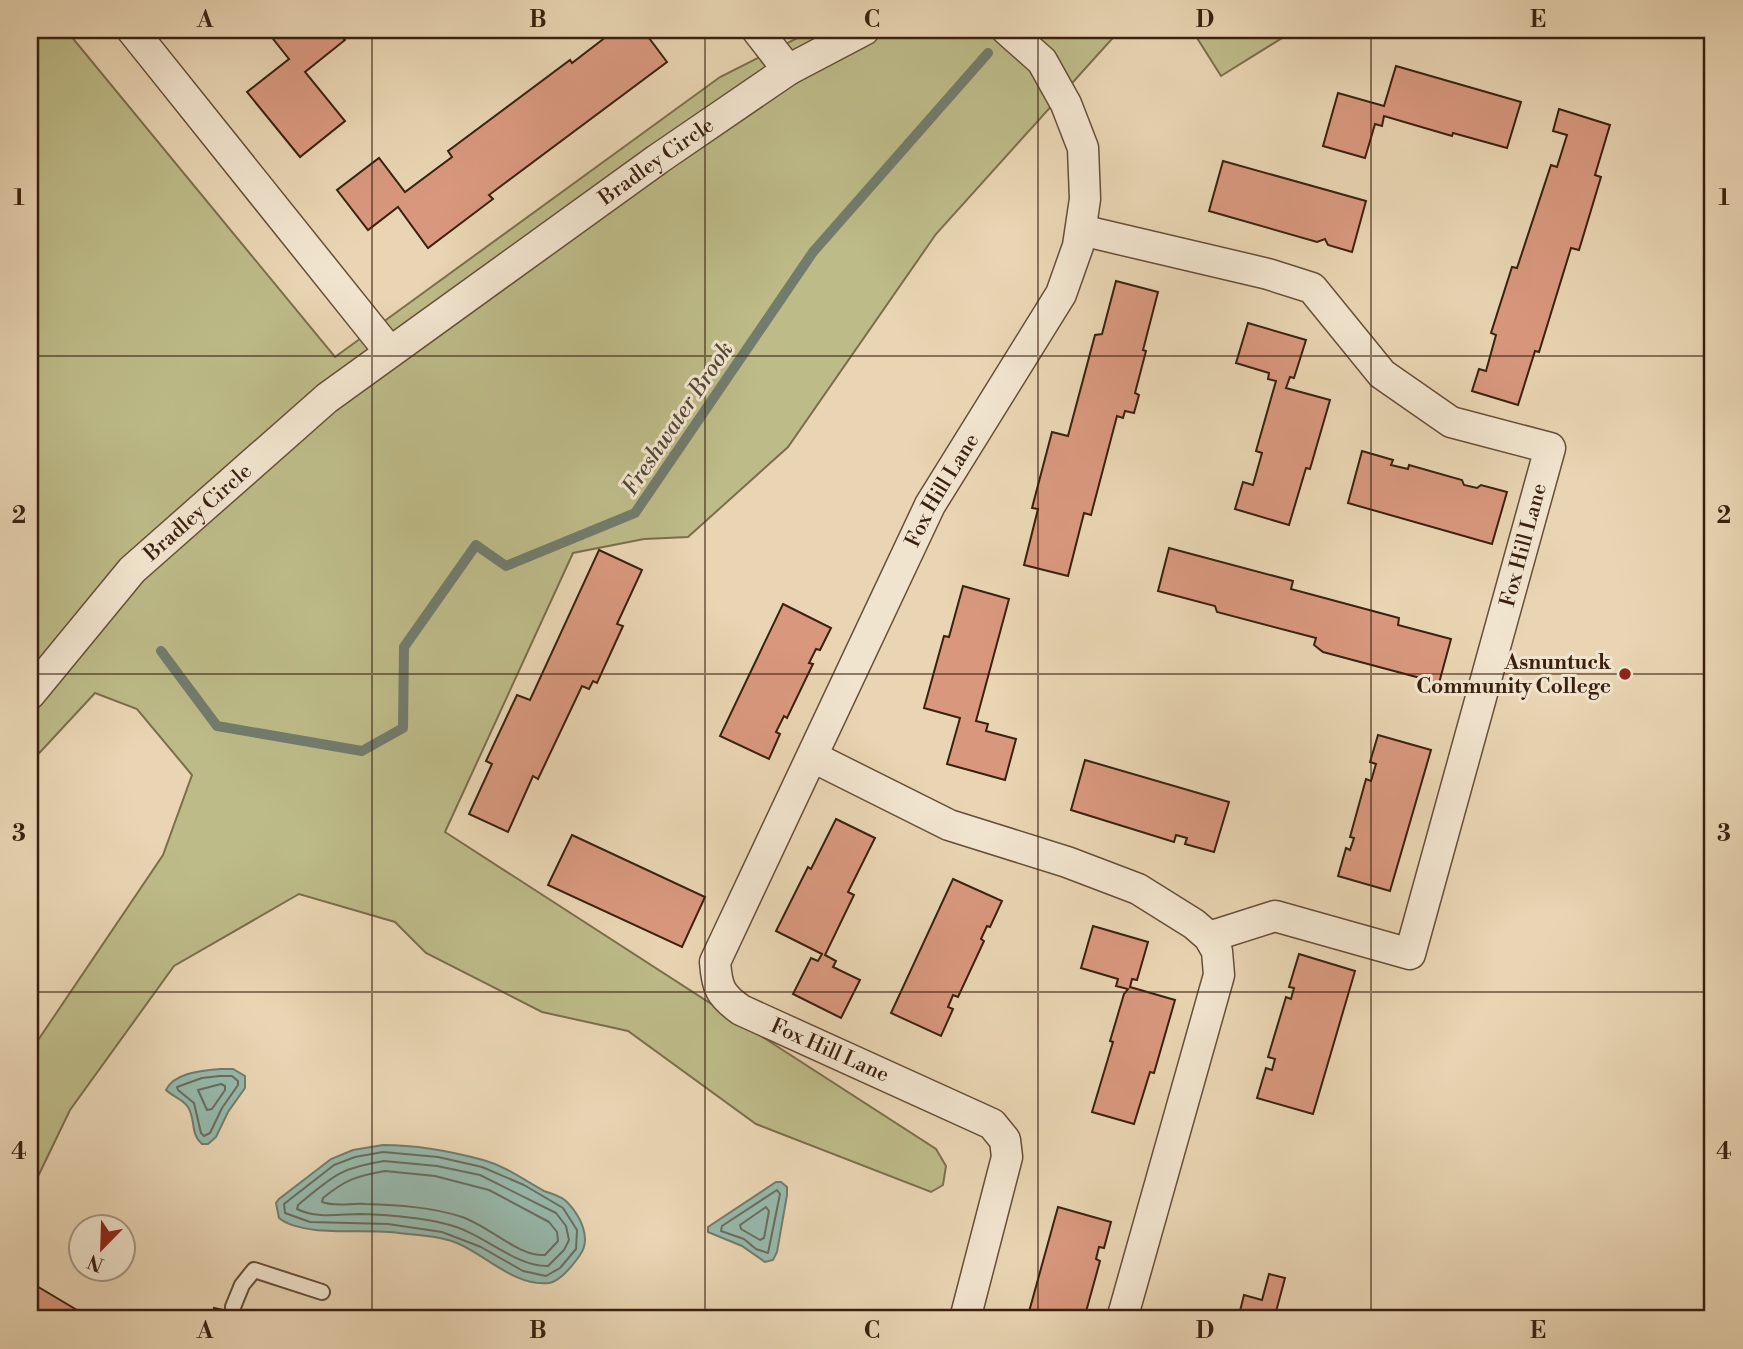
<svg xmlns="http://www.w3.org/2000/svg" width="1743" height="1349" font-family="'Libre Bodoni',serif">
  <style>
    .green { fill: #bdbb88; stroke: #7c6e4c; stroke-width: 2 }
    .water { fill: #97b9ac; stroke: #727c6d; stroke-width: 2 }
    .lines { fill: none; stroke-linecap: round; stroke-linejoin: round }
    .shore { stroke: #686d5e; stroke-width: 2 }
    .stream { stroke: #727c6d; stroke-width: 10 }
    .building { fill: #d9987e; stroke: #3a210f; stroke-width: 2 }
    .lane-casing { stroke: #664e38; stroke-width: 18 }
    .street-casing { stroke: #664e38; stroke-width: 33 }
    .lane { stroke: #f1e4ce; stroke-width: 14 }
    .street { stroke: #f1e4ce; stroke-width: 30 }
    .grid { fill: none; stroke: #3a210f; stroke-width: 2; stroke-opacity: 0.55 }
    .poi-dot { fill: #8f2418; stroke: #f1e4ce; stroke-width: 2.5 }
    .labels { text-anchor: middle; stroke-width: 6; stroke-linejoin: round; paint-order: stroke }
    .street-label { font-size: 21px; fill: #3a210f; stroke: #f1e4ce }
    .poi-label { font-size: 21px; font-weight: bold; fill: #3a210f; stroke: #f1e4ce; text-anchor: end }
    .water-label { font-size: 23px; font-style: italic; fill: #514736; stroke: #f1e4ce }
    .neatline { fill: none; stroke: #3a210f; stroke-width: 2.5 }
    .grid-label { font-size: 23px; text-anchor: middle; font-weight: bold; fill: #3a210f }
  </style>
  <rect width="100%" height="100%" fill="#e9d5b3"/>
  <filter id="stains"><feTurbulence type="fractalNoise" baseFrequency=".00286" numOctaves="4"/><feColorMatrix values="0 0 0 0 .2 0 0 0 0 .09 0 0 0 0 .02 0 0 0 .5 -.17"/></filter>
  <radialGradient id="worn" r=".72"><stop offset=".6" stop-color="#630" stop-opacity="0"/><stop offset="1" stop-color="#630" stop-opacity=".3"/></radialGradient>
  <g class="green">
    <path d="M30,30H66L335,357L720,77L813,30H1120L936,234L788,447L688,537L644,539L573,553L445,832L936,1149L946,1166L943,1185L931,1192L756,1124L628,1031L542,1012L426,953L395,922L299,894L174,966L70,1110L30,1193V1052L163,855L192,775L137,709L95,693L30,763Z"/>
    <path d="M1192,30H1295L1221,76Z"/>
  </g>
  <g class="water">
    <path d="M220,1069H233L245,1076V1088L228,1112L216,1137L208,1144H202C190,1134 196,1120 188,1107C184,1100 172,1096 166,1090C174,1072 203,1071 220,1069Z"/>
    <path d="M383,1145C416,1145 450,1151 483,1160C505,1166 524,1180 544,1191C552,1194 562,1196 568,1203C580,1216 592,1238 580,1255C573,1265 561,1281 549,1283C515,1287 486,1255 457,1243C439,1236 418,1235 399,1233C367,1228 304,1238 279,1218L276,1203L279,1199L331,1159L353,1150Z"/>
    <path d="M776,1182H781L787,1187V1195L777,1252L773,1260L765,1262L742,1246L708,1232V1227Z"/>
  </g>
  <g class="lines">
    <g class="shore">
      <path d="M220,1076H232L238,1081V1085L222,1108L210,1133L204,1136L201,1133L194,1103L178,1090L177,1087L202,1078Z"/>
      <path d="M221,1084L225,1086V1090L212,1109L207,1110L198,1090Z"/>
      <path d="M383,1152L438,1157L482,1167L524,1185L563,1208L577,1230L576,1249L560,1268L546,1276L523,1271L481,1247L442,1232L388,1224L310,1222L285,1213L284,1204L334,1165L355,1157Z"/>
      <path d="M384,1161L437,1166L480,1175L556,1213L566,1226L569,1240L564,1250L548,1266C515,1267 482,1232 446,1224C419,1217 389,1215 361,1214C341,1214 316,1219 297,1209L298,1205C332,1177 339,1168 384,1161Z"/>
      <path d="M385,1171L435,1176L489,1190L549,1222L557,1232L558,1241L545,1255C519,1257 489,1226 462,1217C432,1207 397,1205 365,1204C352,1203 334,1207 322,1202L323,1198C345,1180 356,1176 385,1171Z"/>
      <path d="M777,1190L780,1194L768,1253L756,1249L744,1239L721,1231L722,1226Z"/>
      <path d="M766,1207L769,1211L764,1238L760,1240L741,1229L740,1225Z"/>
    </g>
    <g class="stream">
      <path d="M30,612L34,611"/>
      <path d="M161,651L217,726L362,751L403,728L404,647L476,545L506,566L635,513L813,252L988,53"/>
    </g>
  </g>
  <g class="building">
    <path d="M266,30H336L345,40L305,72L345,121L300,157L247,92L289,59Z"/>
    <path d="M615,30H643L667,62L489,195L493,199L428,248L398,207L368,230L337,190L379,158L405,192L452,157L448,151L570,60L572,63Z"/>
    <path d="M1396,66L1521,102L1507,148L1453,133L1452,136L1384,116L1382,126L1375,124L1365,158L1323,146L1338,93L1384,106Z"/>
    <path d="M1559,109L1610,125L1595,175L1601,177L1579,250L1571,248L1539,352L1535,351L1518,405L1472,391L1479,369L1486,371L1496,335L1491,333L1512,267L1517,268L1551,165L1557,167L1567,135L1553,131Z"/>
    <path d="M1223,161L1366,201L1352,252L1328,245L1325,239L1317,242L1209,211Z"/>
    <path d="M1116,281L1158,292L1143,350L1146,351L1135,393L1139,395L1134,413L1125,411L1123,418L1117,416L1091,515L1084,513L1068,576L1024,565L1038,509L1032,508L1052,432L1068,436L1095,335L1102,334Z"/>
    <path d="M1248,323L1306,340L1294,378L1290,377L1286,388L1330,400L1310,469L1306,468L1289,525L1235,509L1243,482L1253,485L1262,453L1256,451L1276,381L1268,379L1269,373L1236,363Z"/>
    <path d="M1362,451L1393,460L1391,465L1408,469L1409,465L1462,480L1464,485L1477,488L1481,485L1507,492L1492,544L1348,503Z"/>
    <path d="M1169,548L1293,581L1291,589L1399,618L1398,625L1451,639L1439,683L1323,652L1314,645L1316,638L1217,612L1215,606L1158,591Z"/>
    <path d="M599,550L642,570L617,624L623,626L597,683L593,681L589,689L582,686L538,779L533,776L508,832L469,814L492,764L486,761L517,695L530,700Z"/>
    <path d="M963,586L1009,599L976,721L988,724L986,731L1016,739L1005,780L947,764L960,718L924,708L944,636L949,637Z"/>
    <path d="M783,604L831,628L820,650L816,649L809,663L813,664L787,718L784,716L776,732L780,734L769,759L720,736Z"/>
    <path d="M1378,735L1431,750L1390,891L1338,876L1346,848L1350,850L1354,838L1350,837L1366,779L1371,781L1376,764L1370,762Z"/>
    <path d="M1085,760L1229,802L1214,852L1185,844L1187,838L1176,835L1174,842L1071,810Z"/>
    <path d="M836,819L875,838L848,892L854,895L825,955L836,961L833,967L860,980L841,1018L793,994L811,958L818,961L822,954L776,931L808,867L811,869Z"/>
    <path d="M572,835L705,897L682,947L548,885Z"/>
    <path d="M953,879L1002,901L990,927L987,926L981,939L984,941L958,997L953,995L948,1007L953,1009L941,1036L891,1013Z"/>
    <path d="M1093,926L1148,942L1137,980L1132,979L1130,987L1175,1000L1154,1073L1150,1072L1134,1124L1092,1112L1113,1042L1110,1041L1124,994L1128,989L1116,986L1118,979L1081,968Z"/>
    <path d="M1299,954L1355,971L1313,1114L1257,1098L1266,1068L1272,1070L1275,1059L1268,1057L1286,997L1291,999L1294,988L1289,987Z"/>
    <path d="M1058,1207L1111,1222L1104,1248L1099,1247L1096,1259L1100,1261L1084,1319H1027Z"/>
    <path d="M1269,1274L1285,1278L1274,1319H1238L1244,1295L1262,1300Z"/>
    <path d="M30,1282L92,1319H30Z"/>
    <path d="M214,1308L246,1315L258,1319H211Z"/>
  </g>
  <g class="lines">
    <g class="lane-casing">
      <path id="lane" d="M233,1307L242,1285L254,1270L322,1292"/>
    </g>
    <g class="street-casing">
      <g id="street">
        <path d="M132,30L390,352"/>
        <path d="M757,30L788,70"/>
        <path d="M1081,230L1268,274L1312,288L1382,374L1451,422L1550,448L1410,954L1275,916L1209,937"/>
        <path id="s1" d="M30,694L132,570L327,398L658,159L788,70L864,30"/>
        <path d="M813,757L949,825L1067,862L1138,889L1194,924L1209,937L1217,951L1219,975L1122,1319"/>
        <path id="s2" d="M965,1319L1007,1157L1005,1140L992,1124L741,1010C720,995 717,988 715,962L930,505L1061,294L1078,246L1085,199L1083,148L1066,104L1042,61L1007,30"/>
      </g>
    </g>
    <use href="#lane" class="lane"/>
    <use href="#street" class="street"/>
  </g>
  <path class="grid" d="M372,30V1319M705,30V1319M1038,30V1319M1371,30V1319M30,356H1713M30,674H1713M30,992H1713"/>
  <circle class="poi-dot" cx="1625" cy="674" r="7"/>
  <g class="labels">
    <g class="street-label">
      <text dy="7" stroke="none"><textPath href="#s1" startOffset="826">Bradley Circle</textPath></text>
      <text dy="7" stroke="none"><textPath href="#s2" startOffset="1062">Fox Hill Lane</textPath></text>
      <text dy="7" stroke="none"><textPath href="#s1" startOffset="248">Bradley Circle</textPath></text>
      <text transform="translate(1523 545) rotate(-75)" y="7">Fox Hill Lane</text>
      <text transform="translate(830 1050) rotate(24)" y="7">Fox Hill Lane</text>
    </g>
    <g class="poi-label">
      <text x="1611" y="669">Asnuntuck<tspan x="1611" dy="24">Community College</tspan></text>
    </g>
    <g class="water-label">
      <text transform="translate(677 418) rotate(-56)" y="8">Freshwater Brook</text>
    </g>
  </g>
  <rect width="1743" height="1349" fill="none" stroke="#e9d5b3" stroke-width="77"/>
  <g transform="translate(102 1248) rotate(203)"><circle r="33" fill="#f1e4ce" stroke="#a89682" stroke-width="2"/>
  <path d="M0-5L12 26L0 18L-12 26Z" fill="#8f2418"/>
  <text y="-10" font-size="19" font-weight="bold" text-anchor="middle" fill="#3a210f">N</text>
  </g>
  <rect x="38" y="38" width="1666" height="1272" class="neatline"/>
  <g class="grid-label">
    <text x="205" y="27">A</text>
    <text x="538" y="27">B</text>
    <text x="872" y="27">C</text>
    <text x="1205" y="27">D</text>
    <text x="1538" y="27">E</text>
    <text x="19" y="205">1</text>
    <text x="1724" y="205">1</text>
    <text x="19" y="523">2</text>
    <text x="1724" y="523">2</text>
    <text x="19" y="841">3</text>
    <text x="1724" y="841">3</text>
    <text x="19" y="1159">4</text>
    <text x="1724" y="1159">4</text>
    <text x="205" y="1338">A</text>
    <text x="538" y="1338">B</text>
    <text x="872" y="1338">C</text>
    <text x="1205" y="1338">D</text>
    <text x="1538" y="1338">E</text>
  </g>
  <rect width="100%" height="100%" filter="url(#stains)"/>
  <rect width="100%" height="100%" fill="url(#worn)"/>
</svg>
